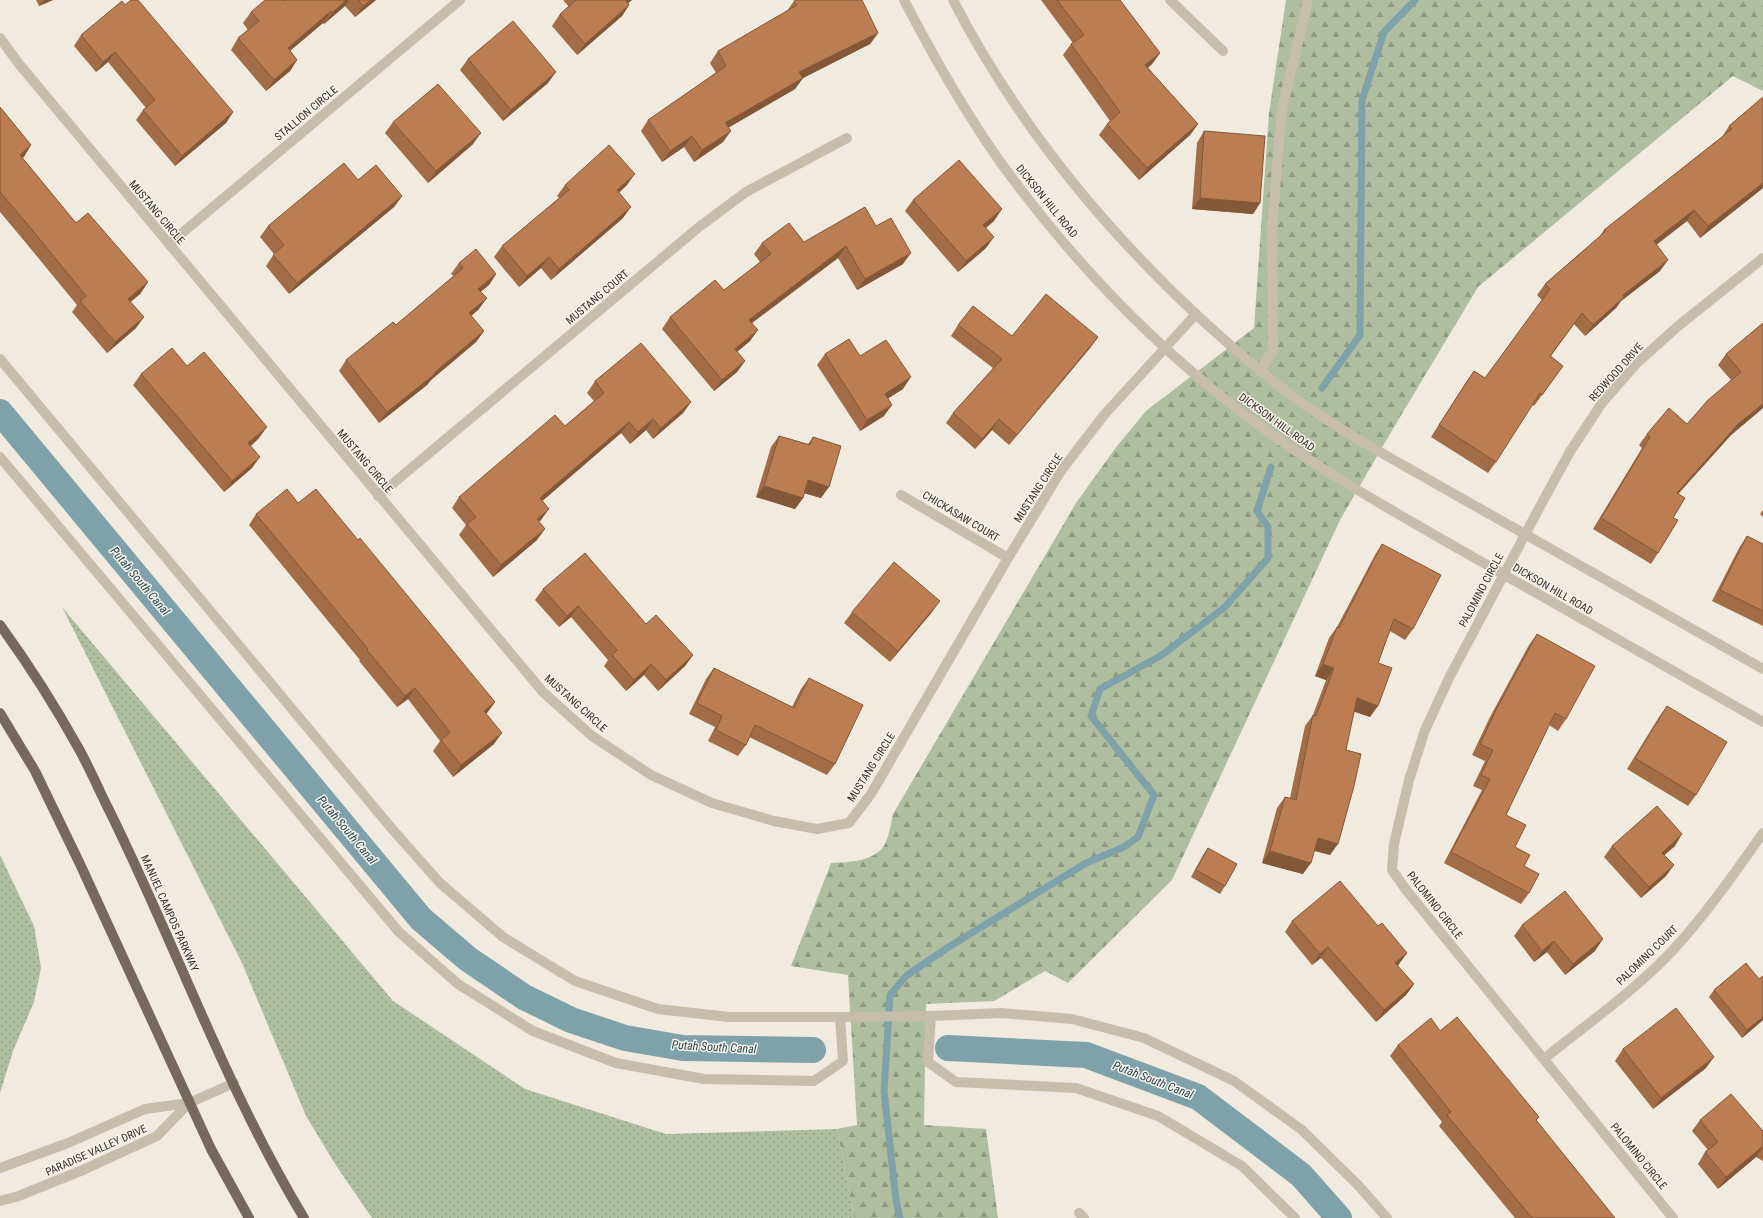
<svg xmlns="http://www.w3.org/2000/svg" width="1763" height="1218" font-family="'Roboto Condensed',sans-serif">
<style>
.grass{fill:url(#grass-dots)}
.forest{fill:url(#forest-firs)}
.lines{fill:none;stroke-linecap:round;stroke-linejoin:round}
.stream{stroke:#7fa1aa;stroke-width:7}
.canal{stroke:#7fa1aa;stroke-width:26}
.minor{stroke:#c7bdab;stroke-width:10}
.major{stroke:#76695c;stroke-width:10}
.wall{fill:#a16c46}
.shaded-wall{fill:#835839}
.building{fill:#bb7d51;stroke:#835839}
.labels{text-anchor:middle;stroke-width:3;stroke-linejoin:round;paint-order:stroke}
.street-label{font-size:11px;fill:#362f29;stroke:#f8f4ea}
.water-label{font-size:12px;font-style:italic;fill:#234853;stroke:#f8f4ea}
</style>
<defs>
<pattern id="grass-dots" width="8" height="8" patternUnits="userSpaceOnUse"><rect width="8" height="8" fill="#aebe9f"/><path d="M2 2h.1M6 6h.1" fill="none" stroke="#8e9b82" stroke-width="1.8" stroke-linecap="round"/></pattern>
<pattern id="forest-firs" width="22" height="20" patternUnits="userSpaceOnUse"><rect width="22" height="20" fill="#aebe9f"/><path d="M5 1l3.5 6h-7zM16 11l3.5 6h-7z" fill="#8e9b82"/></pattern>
</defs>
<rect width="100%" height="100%" fill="#f0ebde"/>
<g class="grass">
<polygon points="62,607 393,1001 525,1089 666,1134 837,1129 854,1218 372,1218 337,1167 306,1116 242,963"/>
<polygon points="0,855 34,926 41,968 34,1002 13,1051 0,1093"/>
</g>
<path class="forest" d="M1286,0H1763V91L1733,76L1478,287L1394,427L1340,520L1172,880L1068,983L1045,971L994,1001L926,1004L924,1125L986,1129L998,1218H854L837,1129L857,1125L848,975L791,966L831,863C848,862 875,862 885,844C889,836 891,824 893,814L1076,503L1117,446L1146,411L1254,328L1269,113Z"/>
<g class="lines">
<g class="stream">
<polyline points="1322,388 1360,335 1362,100 1384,32 1415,0"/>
<polyline points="900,1218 896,1200 884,1091 890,995 906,976 947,948 1086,863 1124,847 1138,837 1154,795 1091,716 1100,689 1162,655 1225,607 1268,558 1268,527 1257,511 1271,467"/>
</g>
<g class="canal">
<polyline points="0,412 421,919 468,959 524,997 571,1020 625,1038 683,1048 813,1050"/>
<polyline points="948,1048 1086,1055 1198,1097 1301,1175 1339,1218"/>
</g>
<g class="minor">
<path d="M904,0C933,56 964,111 1001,163C1067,254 1146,338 1235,407C1309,465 1391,510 1473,557C1569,612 1666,667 1763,722"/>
<path d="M953,0C1015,120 1102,227 1201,319C1234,349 1268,379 1305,405C1324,419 1345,431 1364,443L1763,669"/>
<polyline points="1170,0 1223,51"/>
<polyline points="0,38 19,64 543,692 592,736 651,775 712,803 774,821 817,829 849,823 871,794 1008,558 1061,471 1104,415 1196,314"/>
<polyline points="169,244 460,0"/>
<polyline points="0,359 393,830 440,883 503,937 575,981 658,1009 729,1017 840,1017"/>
<polyline points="1260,371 1273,350 1272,226 1282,109 1308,0"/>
<polyline points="0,457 399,932 458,984 533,1031 616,1063 704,1079 814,1081 843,1061 840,1017 931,1016 928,1062 956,1082 1076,1088 1158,1116 1242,1166 1295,1218"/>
<polyline points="901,495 1008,558"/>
<polyline points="378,496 699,227 746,192 847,138"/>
<polyline points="931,1016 1001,1013 1072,1019 1144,1038 1234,1081 1302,1130 1358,1185 1387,1218"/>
<path d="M1544,1059C1588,1023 1636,990 1674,949C1707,913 1735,872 1763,833"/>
<polyline points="0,1168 68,1143 145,1109 189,1103 234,1083"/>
<polyline points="0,1201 16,1197 83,1170 157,1136 189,1103"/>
<polyline points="1079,1213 1084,1218"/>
<polyline points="1673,1218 1407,891 1392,870 1394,844 1409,780 1425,730 1450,676 1544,499 1571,450 1602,403 1637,363 1677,327 1763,258"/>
</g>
<g class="major">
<path d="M0,625C29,665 55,706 79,749C90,769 99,790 109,810C176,945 226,1089 304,1218"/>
<polyline points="0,713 35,771 80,864 211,1149 249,1218"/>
</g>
</g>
<g class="wall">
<polygon points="36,0 53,0 39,6"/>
<polygon points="286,0 376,0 355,17 345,6 324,24 323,23 290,51 297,60 290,71 266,91 231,50 238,38 248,30 243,23 251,12"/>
<polygon points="563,0 632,0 628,3 629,5 622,16 577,55 552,26 560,14 569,7"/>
<polygon points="1041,0 1120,0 1160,53 1152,64 1148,68 1198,124 1190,135 1139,180 1099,135 1107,124 1110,121 1063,55 1071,44 1073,43"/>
<polygon points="794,1 878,33 870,44 803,78 795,89 728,128 723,142 694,162 684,147 662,162 641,131 648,120 716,73 710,63 718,51 787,11"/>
<polygon points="125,5 233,112 226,123 175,166 136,120 143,110 146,108 108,62 96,72 74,46 81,35"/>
<polygon points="468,59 548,83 503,121 460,70"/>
<polygon points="1763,97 1763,188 1700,238 1687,221 1656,244 1660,271 1621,301 1616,308 1585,336 1574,324 1551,356 1563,366 1534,406 1532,404 1496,462 1488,473 1431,437 1466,382 1474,371 1485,378 1542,300 1537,295 1545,284 1600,236 1604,230 1722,137 1729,126"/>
<polygon points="0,107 31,145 22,158 76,223 148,282 140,294 131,301 136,328 107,353 72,312 77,305 21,237 0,212"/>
<polygon points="393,122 473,144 428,183 385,133"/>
<polygon points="1204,131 1260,203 1253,214 1192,209 1197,143"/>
<polygon points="358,180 402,196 394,207 289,294 266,266 274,254 260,237 268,226"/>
<polygon points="565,185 627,185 619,193 623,218 551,280 541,268 519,287 494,257 502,246 559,198 557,196"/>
<polygon points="913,200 994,221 986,228 986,248 958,272 905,211"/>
<polygon points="876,226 903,264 857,290 838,258 752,323 750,341 737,352 745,361 737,372 714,391 662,329 670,317 724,290 760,262 754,254 762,243 804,242"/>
<polygon points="459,263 496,274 489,285 481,291 479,309 471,316 484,331 476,342 431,380 427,385 379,423 339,371 346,360 396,325 454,276 451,274"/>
<polygon points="1763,323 1763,408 1731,435 1678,494 1673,518 1658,553 1651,564 1593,529 1642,448 1639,445 1647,434 1687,424 1731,380 1718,365 1726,354"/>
<polygon points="958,325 1012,336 1098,337 1090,348 1009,445 992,430 975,449 946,423 953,413 993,368 951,336"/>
<polygon points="825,354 860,356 903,389 888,398 884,416 860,431 817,365"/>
<polygon points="141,374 259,438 251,446 252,468 224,492 133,385"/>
<polygon points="595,381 691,402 683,413 653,439 646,430 630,444 621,433 542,501 541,520 539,521 537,540 493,577 459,535 466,525 452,508 459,497 565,426 594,401 587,393"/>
<polygon points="779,436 808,444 813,437 821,498 804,493 803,498 795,509 756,497 771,447"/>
<polygon points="298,503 358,540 495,702 486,714 494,744 453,777 433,751 440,741 408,699 397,707 359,661 360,660 249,525 256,514"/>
<polygon points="1763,510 1763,517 1760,514"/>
<polygon points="1747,536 1763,544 1763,626 1712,601 1739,548"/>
<polygon points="1382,544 1413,629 1405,640 1390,631 1378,663 1370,717 1354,711 1346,750 1330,855 1314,851 1303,874 1262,863 1277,808 1285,797 1290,798 1305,726 1313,715 1326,680 1315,676 1329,638 1337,627 1375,555"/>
<polygon points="543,589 646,624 693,655 685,666 658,691 644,675 626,691 604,666 608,660 571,617 559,627 535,600"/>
<polygon points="852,612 932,612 890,662 844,623"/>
<polygon points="1537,634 1566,719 1558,731 1549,725 1506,815 1529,893 1521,904 1444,863 1482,790 1473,786 1485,761 1472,755 1490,717 1529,645"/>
<polygon points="714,668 792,707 801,689 809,678 835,764 827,775 749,737 746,745 738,756 708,741 715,727 689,714 706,679"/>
<polygon points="1667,706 1696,795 1688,806 1627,769 1659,717"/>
<polygon points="1612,846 1675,846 1664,855 1666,876 1641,898 1604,857"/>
<polygon points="1208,848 1225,886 1220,894 1191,877 1203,855"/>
<polygon points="1292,921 1378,926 1407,953 1399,964 1398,966 1414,984 1406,995 1376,1022 1321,958 1312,965 1285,932"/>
<polygon points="1522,925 1595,951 1565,975 1547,952 1534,962 1514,936"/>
<polygon points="1763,976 1763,1020 1742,1038 1709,997 1714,990 1759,979"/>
<polygon points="1440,1031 1539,1117 1536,1120 1615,1218 1515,1218 1439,1126 1442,1122 1390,1056 1398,1045"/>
<polygon points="1623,1049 1706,1068 1653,1109 1615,1061"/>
<polygon points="1700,1120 1763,1131 1763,1161 1756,1157 1718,1189 1698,1164 1705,1152 1708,1150 1692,1131"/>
</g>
<g class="shaded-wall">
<polygon points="44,0 53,0 39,6"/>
<polygon points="346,0 349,0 345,6 324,24 332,13"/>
<polygon points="371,0 376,0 355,17 363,6"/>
<polygon points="627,0 632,0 618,12"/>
<polygon points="629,5 622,16 577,55 585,44"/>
<polygon points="331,11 323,23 280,59 288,48"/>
<polygon points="878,33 870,44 803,78 795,89 717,134 725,123 799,72"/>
<polygon points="115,52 108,62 96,72 103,62"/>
<polygon points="1160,53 1152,64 1137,76 1145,65"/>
<polygon points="297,60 290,71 266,91 274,80"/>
<polygon points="556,72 548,83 503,121 511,110"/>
<polygon points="233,112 226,123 175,166 182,156"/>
<polygon points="1198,124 1190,135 1139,180 1147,168"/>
<polygon points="731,131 723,142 694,162 702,150"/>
<polygon points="481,133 473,144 428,183 436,171"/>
<polygon points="692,136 684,147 662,162 670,151"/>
<polygon points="31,145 24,157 12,166 20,155"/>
<polygon points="635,174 627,185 609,201 617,190"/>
<polygon points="1763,183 1763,188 1700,238 1708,226"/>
<polygon points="402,196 394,207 289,294 297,283"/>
<polygon points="1200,198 1260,203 1253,214 1192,209"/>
<polygon points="631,207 623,218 551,280 559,269"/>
<polygon points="1002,209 994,221 975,236 983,225"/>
<polygon points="1694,210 1687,221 1646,253 1654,241"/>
<polygon points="994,237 986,248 958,272 966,261"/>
<polygon points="846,246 838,258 741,331 749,320"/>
<polygon points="911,253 903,264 857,290 865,279"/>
<polygon points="549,257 541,268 519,287 527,276"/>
<polygon points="1668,260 1660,271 1621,301 1616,308 1585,336 1593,325 1623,295"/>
<polygon points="496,274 489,285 471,300 478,289"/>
<polygon points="148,282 140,294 121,310 128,299"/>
<polygon points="487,298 479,309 462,324 469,313"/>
<polygon points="144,317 136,328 107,353 115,342"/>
<polygon points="758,330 750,341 727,360 735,349"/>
<polygon points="484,331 476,342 431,380 427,385 379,423 387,412"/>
<polygon points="1098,337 1090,348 1009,445 1017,435"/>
<polygon points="745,361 737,372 714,391 722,380"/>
<polygon points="911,377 903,389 878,405 885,394"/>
<polygon points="691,402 683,413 653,439 661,428"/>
<polygon points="1763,404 1763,408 1731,435 1669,504 1677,493 1738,424"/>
<polygon points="892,405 884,416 860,431 867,420"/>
<polygon points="653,419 646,430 630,444 638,432"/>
<polygon points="999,419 992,430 975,449 982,439"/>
<polygon points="629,422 621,433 532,510 540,498"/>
<polygon points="267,427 259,438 241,454 248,443"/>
<polygon points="260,457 252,468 224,492 232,481"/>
<polygon points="808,480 829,487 821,498 800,492"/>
<polygon points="764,486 803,498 795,509 756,497"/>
<polygon points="549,509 541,520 529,530 537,519"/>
<polygon points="545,529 537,540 493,577 501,565"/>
<polygon points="940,601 932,612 890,662 898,651"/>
<polygon points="578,606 571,617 559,627 567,616"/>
<polygon points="693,655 685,666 658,691 666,680"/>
<polygon points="651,664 644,675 626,691 634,680"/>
<polygon points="1323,664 1334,668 1326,680 1315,676"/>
<polygon points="415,688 408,699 397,707 405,696"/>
<polygon points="1357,698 1378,706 1370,717 1349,710"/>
<polygon points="495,702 487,713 476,722 484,711"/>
<polygon points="502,733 494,744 453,777 461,765"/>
<polygon points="1682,834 1675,846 1654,864 1662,853"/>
<polygon points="1318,838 1338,844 1330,855 1310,849"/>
<polygon points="1270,851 1311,863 1303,874 1262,863"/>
<polygon points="1674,865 1666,876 1641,898 1649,887"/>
<polygon points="1603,939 1595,951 1565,975 1573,964"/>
<polygon points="1554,941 1547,952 1534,962 1542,951"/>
<polygon points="1328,947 1321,958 1312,965 1320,954"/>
<polygon points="1407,953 1399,964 1388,974 1395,963"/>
<polygon points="1414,984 1406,995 1376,1022 1384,1010"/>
<polygon points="1763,1017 1763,1020 1742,1038 1747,1030"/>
<polygon points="1714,1057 1706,1068 1653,1109 1661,1098"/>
<polygon points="1763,1146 1756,1157 1718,1189 1726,1177"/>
</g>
<g class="building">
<polygon points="131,0 138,0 233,112 182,156 143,110 155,100 115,52 103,62 81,35 122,1 125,5"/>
<polygon points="265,0 284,0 285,1 286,0 346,0 332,13 331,11 288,48 297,60 274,80 238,38 259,21 251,12"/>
<polygon points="358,0 371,0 363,6"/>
<polygon points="576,0 627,0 626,1 629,5 585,44 560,14"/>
<polygon points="796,0 862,0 878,33 799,72 803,78 725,123 731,131 702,150 692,136 670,151 648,120 726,66 718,51 797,5 794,1"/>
<polygon points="1057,0 1120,0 1160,53 1145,65 1198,124 1147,168 1107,124 1120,112 1071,44 1084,35"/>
<polygon points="513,21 556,72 511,110 468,59"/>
<polygon points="438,84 481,133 436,171 393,122"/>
<polygon points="1763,97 1763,183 1708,226 1694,210 1654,241 1668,260 1623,295 1624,297 1593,325 1582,313 1550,356 1563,366 1542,395 1540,393 1496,462 1439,425 1474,371 1485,378 1550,289 1545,284 1606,231 1604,230 1732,129 1729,126"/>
<polygon points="0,107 31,145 20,155 76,223 88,213 148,282 128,299 144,317 115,342 80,301 86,296 29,226 0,192"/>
<polygon points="1204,131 1265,136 1260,203 1200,198"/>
<polygon points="609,145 635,174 617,190 631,207 559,269 549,257 527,276 502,246 569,190 565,185"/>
<polygon points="959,160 1002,209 983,225 994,237 966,261 913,200"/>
<polygon points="344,163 358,180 376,165 402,196 297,283 273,255 284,245 268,226"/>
<polygon points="865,207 876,226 891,218 911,253 865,279 846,246 749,320 758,330 735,349 745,361 722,380 670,317 715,280 724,290 771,254 762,243 789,223 804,242"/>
<polygon points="476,249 496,274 478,289 487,298 469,313 484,331 434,373 435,374 387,412 346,360 393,322 396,325 463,268 459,263"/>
<polygon points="1046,294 1098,337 1017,435 999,419 982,439 953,413 1002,359 958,325 973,306 1012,336"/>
<polygon points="1763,323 1763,404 1738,424 1677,493 1685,498 1673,518 1678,520 1658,553 1601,518 1650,437 1647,434 1669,408 1687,424 1708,400 1741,372 1726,354"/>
<polygon points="849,339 860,356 886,340 911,377 885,394 892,405 867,420 825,354"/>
<polygon points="641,343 691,402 661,428 653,419 638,432 629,422 540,498 549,509 537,519 545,529 501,565 467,524 476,517 459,497 555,415 565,426 604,393 595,381"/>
<polygon points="172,348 187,366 204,352 267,427 248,443 260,457 232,481 141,374"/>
<polygon points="779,436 810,445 813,437 841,446 829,487 808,480 803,498 764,486"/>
<polygon points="287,489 298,503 316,489 358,540 360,538 495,702 484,711 502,733 461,765 441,740 450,732 415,688 405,696 367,650 368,649 256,514"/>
<polygon points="1747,536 1763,544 1763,611 1720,590"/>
<polygon points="1382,544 1441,575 1413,629 1394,619 1378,663 1392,668 1378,706 1357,698 1346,750 1361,754 1354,786 1338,844 1318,838 1311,863 1270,851 1285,797 1296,800 1313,715 1316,716 1334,668 1323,664 1337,627 1339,628"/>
<polygon points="585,553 646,624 656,615 693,655 666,680 651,664 634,680 612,655 617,650 578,606 567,616 543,589"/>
<polygon points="894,562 940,601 898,651 852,612"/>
<polygon points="1537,634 1595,666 1566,719 1555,713 1506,815 1526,825 1515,847 1530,855 1524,866 1539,874 1529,893 1451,852 1490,779 1481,775 1493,750 1480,744 1498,706"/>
<polygon points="714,668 794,708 809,678 863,705 835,764 755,725 746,745 716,730 722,716 697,703"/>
<polygon points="1667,706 1727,742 1696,795 1635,758"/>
<polygon points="1657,806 1682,834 1662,853 1674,865 1649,887 1612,846"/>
<polygon points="1208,848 1237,864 1225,886 1196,870"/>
<polygon points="1340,881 1378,926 1382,923 1407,953 1395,963 1414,984 1384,1010 1328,947 1320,954 1292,921"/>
<polygon points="1565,891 1603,939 1573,964 1554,941 1542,951 1522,925"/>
<polygon points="1746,963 1759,979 1763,976 1763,1017 1747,1030 1714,990"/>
<polygon points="1676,1008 1714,1057 1661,1098 1623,1049"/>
<polygon points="1457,1017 1539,1117 1536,1120 1615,1218 1532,1218 1447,1115 1451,1112 1398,1045 1431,1018 1440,1031"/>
<polygon points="1731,1094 1763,1131 1763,1146 1726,1177 1705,1152 1718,1142 1700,1120"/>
</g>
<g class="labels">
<g class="street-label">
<text transform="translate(306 113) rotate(-40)" y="4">STALLION CIRCLE</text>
<text transform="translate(1047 201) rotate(51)" y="4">DICKSON HILL ROAD</text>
<text transform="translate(157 212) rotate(50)" y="4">MUSTANG CIRCLE</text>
<text transform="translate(597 297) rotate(-40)" y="4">MUSTANG COURT</text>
<text transform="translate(1616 372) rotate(-48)" y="4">REDWOOD DRIVE</text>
<text transform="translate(1277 422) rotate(36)" y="4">DICKSON HILL ROAD</text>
<text transform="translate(365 461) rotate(50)" y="4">MUSTANG CIRCLE</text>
<text transform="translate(1038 488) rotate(-57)" y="4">MUSTANG CIRCLE</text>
<text transform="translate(961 516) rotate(31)" y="4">CHICKASAW COURT</text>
<text transform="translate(1553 589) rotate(30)" y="4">DICKSON HILL ROAD</text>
<text transform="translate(1481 590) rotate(-62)" y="4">PALOMINO CIRCLE</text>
<text transform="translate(576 703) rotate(42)" y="4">MUSTANG CIRCLE</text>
<text transform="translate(871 767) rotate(-58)" y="4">MUSTANG CIRCLE</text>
<text transform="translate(1435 905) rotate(52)" y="4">PALOMINO CIRCLE</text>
<text transform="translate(170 913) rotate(66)" y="4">MANUEL CAMPOS PARKWAY</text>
<text transform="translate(1647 955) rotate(-44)" y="4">PALOMINO COURT</text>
<text transform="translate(96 1150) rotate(-24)" y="4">PARADISE VALLEY DRIVE</text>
<text transform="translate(1639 1156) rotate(51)" y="4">PALOMINO CIRCLE</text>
</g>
<g class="water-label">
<text transform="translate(140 581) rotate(50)" y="4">Putah South Canal</text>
<text transform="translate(347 830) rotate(50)" y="4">Putah South Canal</text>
<text transform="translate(714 1047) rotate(3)" y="4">Putah South Canal</text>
<text transform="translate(1153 1080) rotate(21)" y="4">Putah South Canal</text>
</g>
</g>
</svg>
